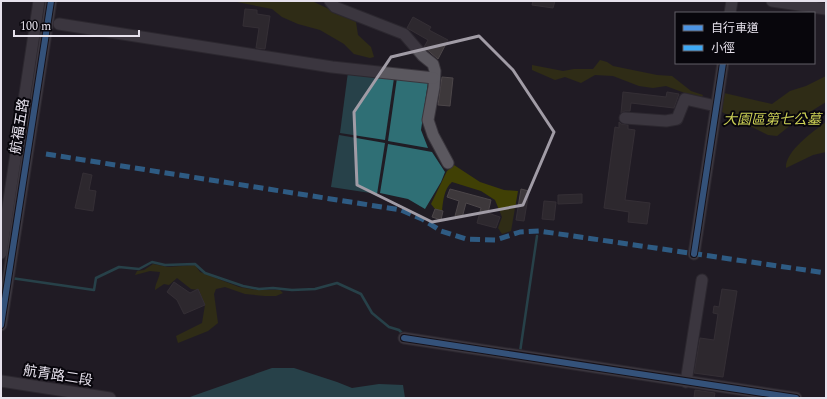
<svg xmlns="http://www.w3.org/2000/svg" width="827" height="399" font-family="Spectral,'Noto Sans TC',serif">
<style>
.green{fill:#404005}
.water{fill:#2f6f75}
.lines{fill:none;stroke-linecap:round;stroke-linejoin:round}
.stream{stroke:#2f6f75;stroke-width:2.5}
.building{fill:#3d383b;stroke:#4c4649}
.minor-casing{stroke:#3a363d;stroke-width:13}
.minor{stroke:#5b585f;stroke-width:11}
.quiet{stroke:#3fa9f5;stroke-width:5;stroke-dasharray:10 5;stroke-linecap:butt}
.cycleway-casing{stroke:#08060c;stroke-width:8}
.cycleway{stroke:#4d94e3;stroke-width:6}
.marked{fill:none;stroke:#a19ca6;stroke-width:3;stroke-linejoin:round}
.labels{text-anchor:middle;stroke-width:4;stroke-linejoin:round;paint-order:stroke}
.park-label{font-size:14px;font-style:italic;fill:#ced256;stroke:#08060c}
.street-label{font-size:14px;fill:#e6e1ec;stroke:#08060c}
</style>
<rect width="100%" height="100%" fill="#201c24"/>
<g class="green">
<polygon points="232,1 312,1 356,22 358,35 371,47 374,57 370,58 354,54 344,44 320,30 298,24 282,17 272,9"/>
<polygon points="600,60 607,62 613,66 657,75 672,76 691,91 703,95 701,99 666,86 653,88 639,86 613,76 595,75 581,83 565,77 555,80 532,70 532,65 563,71 574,69 593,69"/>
<polygon points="826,76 826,102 797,120 777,136 768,135 722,112 724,93 772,104 790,91 806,86"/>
<path d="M826,122V152L813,155L786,168C785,151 814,131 826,122Z"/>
<path d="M454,165L480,182L504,190L518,191L511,231L502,234L498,228L502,217L495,200L481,191L452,182C444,189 443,201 442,211L435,209L431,204L447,171Z"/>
<path d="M153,264L168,267L195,265L200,272L239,287L256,290H280L283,293L276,296H265L245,294L225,287L216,289L214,294L218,323L208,331L178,343L176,336L202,323L205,305L199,290L191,289L177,278L169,285L164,284L155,290C155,284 159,279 160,272L150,271L135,275L137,271L144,270Z"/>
</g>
<g class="water">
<polygon points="348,72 394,78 385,140 340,133"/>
<polygon points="397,78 428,82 421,130 428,148 388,141"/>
<polygon points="339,135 385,143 377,194 331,187"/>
<polygon points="388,144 432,152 445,172 441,182 425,209 408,199 380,193"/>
<polygon points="272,368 294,368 337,382 352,388 379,384 403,385 405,398 187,398"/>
</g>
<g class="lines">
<g class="stream">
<polyline points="11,278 94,290 96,278 119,267 139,269 152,262 165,265 195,264 205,273 243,286 259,289 273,288 292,290 315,289 337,283 361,294 372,313 389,327 399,330 404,335"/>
<polyline points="520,352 537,236"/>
</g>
</g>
<g class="building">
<polygon points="533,1 555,1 553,8 532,5"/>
<polygon points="245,9 257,10 257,14 270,16 265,49 256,48 259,28 243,26"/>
<polygon points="413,17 431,27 429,30 448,40 438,59 424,47 428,40 407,28"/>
<polygon points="442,77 453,78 450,106 438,105"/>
<polygon points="623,92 666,97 667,92 679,94 674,108 631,103 630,111 625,111 621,113"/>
<polygon points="619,122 621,124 628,125 628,129 635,130 625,200 650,203 647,224 628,222 629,212 604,208 615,127 619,128"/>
<polygon points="83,173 92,175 89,190 96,191 93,211 75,208"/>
<polygon points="450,189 491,200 488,213 500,217 496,228 477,223 481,208 466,203 462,218 455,216 459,201 447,197"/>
<polygon points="521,189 529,191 524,221 516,220"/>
<polygon points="582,194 582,203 558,204 558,195"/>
<polygon points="544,201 556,202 554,220 542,219"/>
<polygon points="435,209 443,211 441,220 432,217"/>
<polygon points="174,282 190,293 198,289 205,305 184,314 177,300 167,292"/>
<polygon points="722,289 737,291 723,377 694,373 700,338 714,340 718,314 713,313 714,306 719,307"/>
<polygon points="695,390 715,393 714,398 694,398"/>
</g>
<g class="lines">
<defs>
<g id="minor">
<polyline points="330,1 335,7 404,34 423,56 433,64 435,71 434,87 428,120 433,135 448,163"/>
<polyline points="772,1 826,9"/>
<polyline points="730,13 732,1"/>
<polyline points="59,24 332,67 434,78"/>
<polyline points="625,118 666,121 677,119 685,99 716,106"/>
<polyline points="1,253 39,1"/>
<polyline points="694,254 723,63"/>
<polyline points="1,325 51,1"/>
<polyline points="404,338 796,398"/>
<polyline points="1,381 110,398"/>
<polyline points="686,382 702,280"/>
</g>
</defs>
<use href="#minor" class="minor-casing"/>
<use href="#minor" class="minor"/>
<polyline class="quiet" points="46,154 401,210 422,219 441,231 466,239 496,240 520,232 539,231 826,273"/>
<defs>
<g id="cycleway">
<polyline points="694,254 723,63"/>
<polyline points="1,325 51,1"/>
<polyline points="404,338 796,398"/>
</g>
</defs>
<use href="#cycleway" class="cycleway-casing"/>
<use href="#cycleway" class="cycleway"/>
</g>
<path d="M0 0H827V399H0ZM479,36L513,70L554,132L523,205L432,222L357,185L354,112L391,57Z" fill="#201c24" fill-opacity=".55" fill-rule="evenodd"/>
<path class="marked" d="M479,36L513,70L554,132L523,205L432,222L357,185L354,112L391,57Z"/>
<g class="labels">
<g class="park-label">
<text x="772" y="124">大園區第七公墓</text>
</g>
<g class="street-label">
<text transform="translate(19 126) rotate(-81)" y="5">航福五路</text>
<text transform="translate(58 375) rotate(9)" y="5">航青路二段</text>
</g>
</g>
<rect width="827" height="399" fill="none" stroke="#e6e1ec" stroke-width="4"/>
<rect x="675" y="12" width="140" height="52" fill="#08060c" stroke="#615e66"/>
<rect x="683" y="25" width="20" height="6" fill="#4d94e3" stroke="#615e66"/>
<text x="711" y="32" font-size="12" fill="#e6e1ec">自行車道</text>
<rect x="683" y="45" width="20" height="6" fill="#3fa9f5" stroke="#615e66"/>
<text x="711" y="52" font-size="12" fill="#e6e1ec">小徑</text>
<path d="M14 30v6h125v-6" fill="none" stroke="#e6e1ec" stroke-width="2"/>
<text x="20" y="30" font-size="12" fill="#e6e1ec" stroke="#08060c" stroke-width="3" paint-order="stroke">100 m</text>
</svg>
